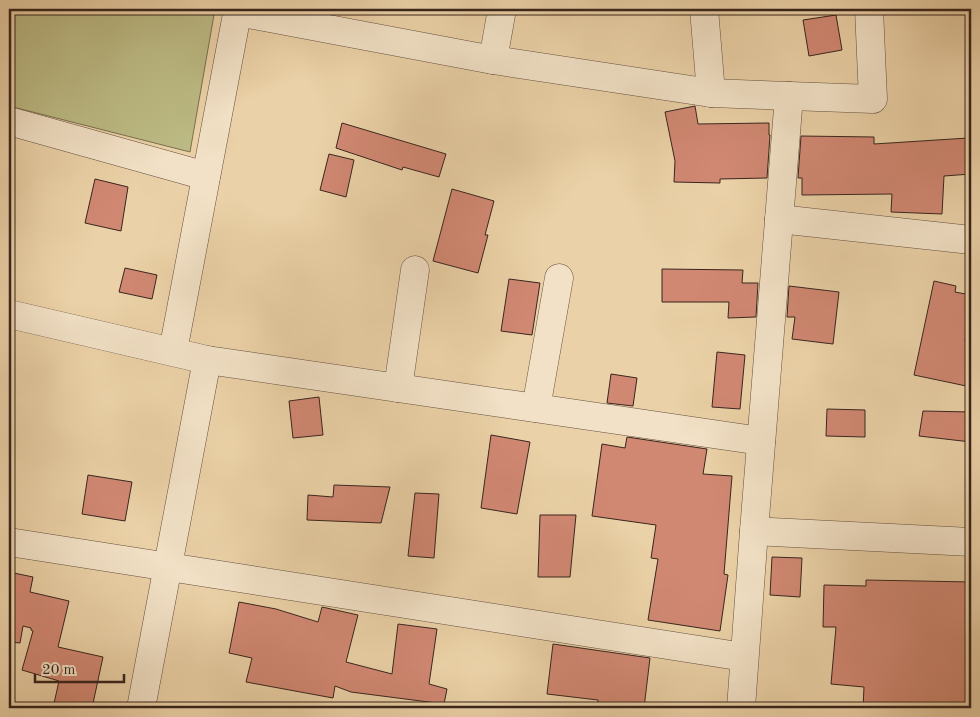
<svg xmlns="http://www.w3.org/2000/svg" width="980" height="717" font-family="'Old Standard TT',serif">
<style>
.green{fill:#bcba84;stroke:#7a7050}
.building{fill:#d18873;stroke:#38251d}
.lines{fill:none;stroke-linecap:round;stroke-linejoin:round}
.minor-casing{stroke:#655040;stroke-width:29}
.minor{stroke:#f2e1c6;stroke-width:28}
</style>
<rect width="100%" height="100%" fill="#ebd1a7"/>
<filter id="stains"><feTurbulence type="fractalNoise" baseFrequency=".004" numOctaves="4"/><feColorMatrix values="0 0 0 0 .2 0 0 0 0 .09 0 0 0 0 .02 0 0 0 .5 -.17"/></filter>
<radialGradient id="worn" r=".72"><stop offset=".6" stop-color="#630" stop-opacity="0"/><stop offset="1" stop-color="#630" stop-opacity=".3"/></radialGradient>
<polygon class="green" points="9,9 215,9 190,152 9,106"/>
<g class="building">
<polygon points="836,15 842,50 809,56 803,20"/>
<polygon points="695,106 698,124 769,123 769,135 770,135 767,178 720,179 720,183 674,182 675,161 665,112"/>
<polygon points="342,123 446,154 439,177 403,167 402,170 336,148"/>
<polygon points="801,136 874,137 874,144 968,138 971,174 944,176 942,214 891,212 892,194 802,195 802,178 798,178"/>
<polygon points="329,154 354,160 346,197 320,190"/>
<polygon points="95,179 128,187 121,231 85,223"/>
<polygon points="452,189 494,201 485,235 488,235 478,273 433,261"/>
<polygon points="125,268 157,275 152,299 119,292"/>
<polygon points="662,269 743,270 742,283 758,283 756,317 728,318 729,302 662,302"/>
<polygon points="509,279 540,283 532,335 501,331"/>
<polygon points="934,281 956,286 955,292 971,295 971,310 965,340 971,341 971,387 914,375"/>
<polygon points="789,286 839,292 833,344 792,339 795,317 787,317"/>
<polygon points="717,352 745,355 740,409 712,407"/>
<polygon points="611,374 637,378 633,406 607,403"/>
<polygon points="319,397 323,435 293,438 289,401"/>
<polygon points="827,409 865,410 865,437 826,436"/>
<polygon points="923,411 971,412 971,442 919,436"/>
<polygon points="491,435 530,442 517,514 481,508"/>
<polygon points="627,437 707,449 703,474 732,476 724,574 728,575 720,631 648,620 658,559 651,558 656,525 592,516 602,444 625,448"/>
<polygon points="88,475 132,482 125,521 82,514"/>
<polygon points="334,485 390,487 381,523 307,520 308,495 333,497"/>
<polygon points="415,493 439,494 434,558 408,556"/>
<polygon points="540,515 576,515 570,577 538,577"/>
<polygon points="772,557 802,558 800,597 770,595"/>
<polygon points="9,572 33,577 30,592 69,601 58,647 103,657 92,708 53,708 59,681 22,670 33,631 31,630 31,628 23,626 20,643 9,642"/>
<polygon points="866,580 971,582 971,708 863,708 864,687 831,684 836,627 823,627 824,585 866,586"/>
<polygon points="239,602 276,609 318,622 322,607 358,615 346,662 392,674 398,624 437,629 429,684 447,689 444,704 351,692 335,686 333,698 246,682 252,658 229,653"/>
<polygon points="553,644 650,658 644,708 598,708 598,700 547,694"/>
</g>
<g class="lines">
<defs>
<g id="minor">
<polyline points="704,9 711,93"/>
<polyline points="238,12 493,60 711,93 873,99 869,9"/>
<polyline points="493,60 502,9"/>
<polyline points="9,121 206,176"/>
<polyline points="779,219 971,240"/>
<polyline points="9,314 207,360 761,441"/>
<polyline points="173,351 238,9"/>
<polyline points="398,388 415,270"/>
<polyline points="536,408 559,278"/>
<polyline points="754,531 971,542"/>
<polyline points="9,542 744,657"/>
<polyline points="141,708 207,360"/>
<polyline points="741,708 754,531 789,96"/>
</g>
</defs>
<use href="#minor" class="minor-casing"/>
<use href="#minor" class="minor"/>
</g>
<rect width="980" height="717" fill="none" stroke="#ebd1a7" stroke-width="30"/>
<rect x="10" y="10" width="960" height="697" fill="none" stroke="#38251d" stroke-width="2.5"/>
<rect x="15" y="15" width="950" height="687" fill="none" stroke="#38251d"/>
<path d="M35 674v8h89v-8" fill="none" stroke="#38251d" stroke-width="2.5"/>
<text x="42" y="674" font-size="15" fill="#38251d" stroke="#f2e1c6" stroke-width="4" paint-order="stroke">20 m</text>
<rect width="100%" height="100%" filter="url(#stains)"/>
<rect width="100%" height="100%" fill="url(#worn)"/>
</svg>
